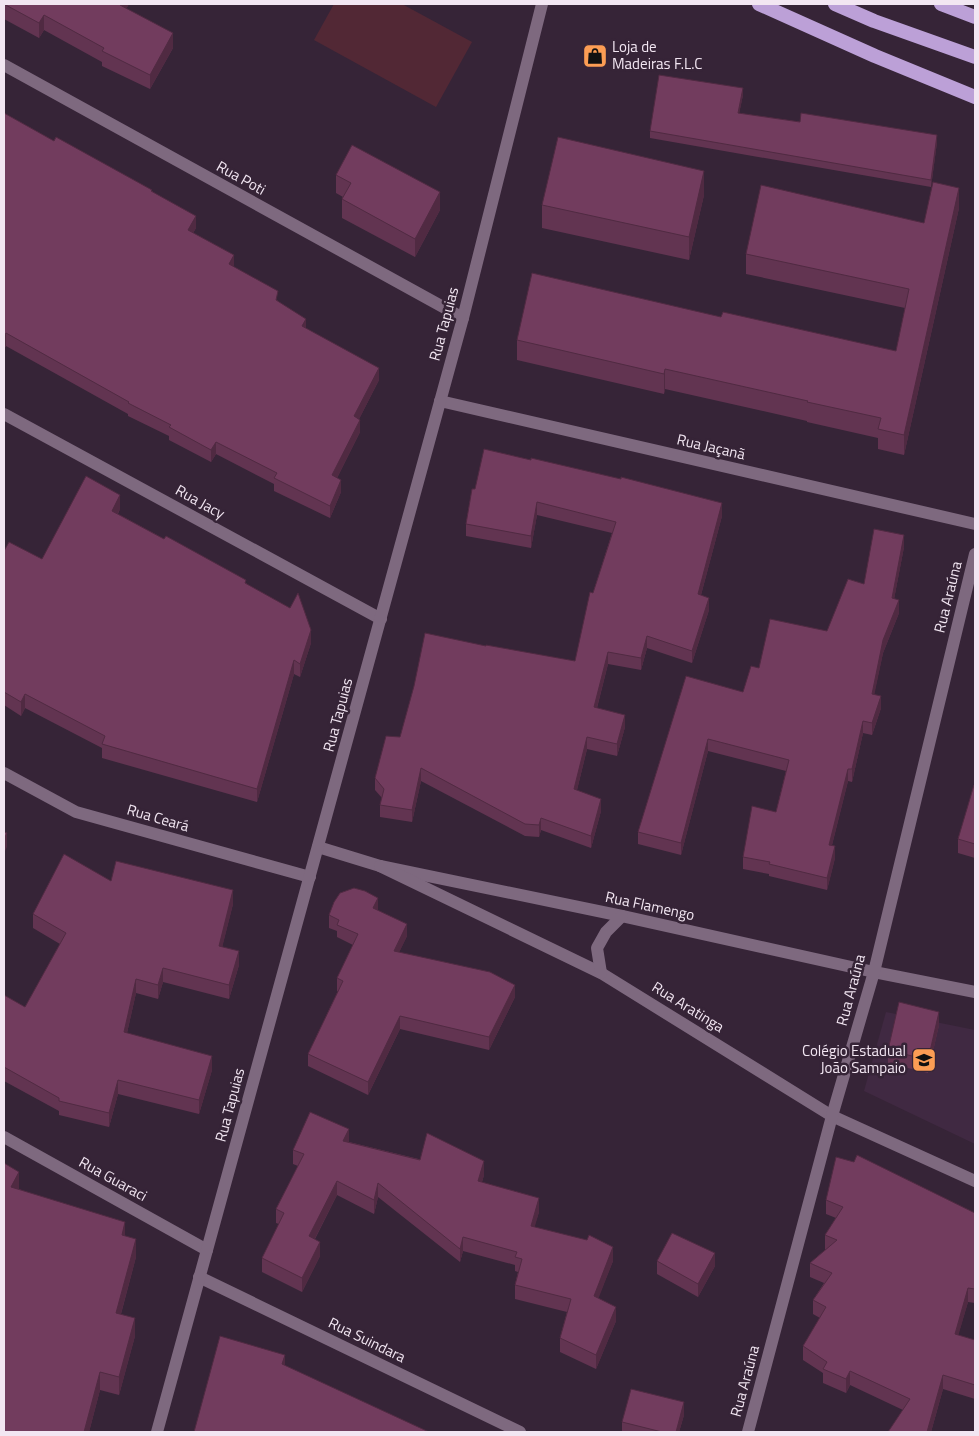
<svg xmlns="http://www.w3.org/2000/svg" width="979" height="1436" font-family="'Titillium Web',sans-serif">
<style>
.built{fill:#402942}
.green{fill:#522835}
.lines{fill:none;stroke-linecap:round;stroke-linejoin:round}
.minor{stroke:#7e697f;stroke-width:12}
.trunk{stroke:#bca0d7;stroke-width:14}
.wall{fill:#623451}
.shaded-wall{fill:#502a42}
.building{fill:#723c5e;stroke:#502a42}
.labels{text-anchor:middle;stroke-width:5;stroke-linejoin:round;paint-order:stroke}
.poi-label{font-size:15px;fill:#f2e6f2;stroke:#362437;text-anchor:start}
.street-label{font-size:15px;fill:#f2e6f2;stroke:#362437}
</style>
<rect width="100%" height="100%" fill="#362437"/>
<polygon class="built" points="886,1012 975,1030 975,1144 864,1091"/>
<polygon class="green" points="334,4 402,4 472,42 436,107 314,40"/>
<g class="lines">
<g class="minor">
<polyline points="4,65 463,318"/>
<polyline points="440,401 975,524"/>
<polyline points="4,414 381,619"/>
<polyline points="4,773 76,812 310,877"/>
<polyline points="318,847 380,866 622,916 874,972 975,992"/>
<polyline points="380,866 601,973 832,1116 975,1181"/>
<polyline points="601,973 597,948 606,932 622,916"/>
<polyline points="4,1137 207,1250"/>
<polyline points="199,1277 520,1432"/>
<polyline points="157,1432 463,318 542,4"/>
<polyline points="748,1432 832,1116 874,972 975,554"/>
</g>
<g class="trunk">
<polyline points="759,4 875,56 975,97"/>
<polyline points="835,4 874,21 975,57"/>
<polyline points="941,4 975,17"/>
</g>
</g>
<g class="wall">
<polygon points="4,4 129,4 126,9 173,48 150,89 102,66 102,62 44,30 39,38 4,19"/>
<polygon points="743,95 739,113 937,142 931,187 650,138 650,131"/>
<polygon points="4,113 54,141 152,191 196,228 193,233 234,267 278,301 306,328 379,380 359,419 360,432 337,478 341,492 330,518 274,491 274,484 216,454 211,462 169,440 169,436 128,416 128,414 6,346 4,349"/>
<polygon points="336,175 440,210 415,257 342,218 342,199 343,197 336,193"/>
<polygon points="704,195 689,260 542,228 542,205"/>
<polygon points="959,208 904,455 878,449 878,438 807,422 807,421 665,389 664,394 517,360 517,340 721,317 896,351 905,308 746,274 746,254 924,223"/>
<polygon points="472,489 722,516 701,595 709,610 692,663 647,648 641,670 608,664 597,708 625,727 617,756 587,749 577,790 601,811 591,848 541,830 539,837 525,836 421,781 412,822 380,817 380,805 382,798 375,790 375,778 400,737 486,646 575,661 593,593 612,533 537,515 531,548 466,536 466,524"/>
<polygon points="120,509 118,514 246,583 311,643 300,677 294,674 257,802 102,758 102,748 25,708 21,716 4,705 4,551 42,559"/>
<polygon points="904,547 894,599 899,613 883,653 874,694 881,708 872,735 863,733 852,782 848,781 832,845 835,858 827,890 769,876 769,874 743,869 743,857 776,812 786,771 708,751 681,855 638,844 638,832 743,692 759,668 827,631 864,584"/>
<rect x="974" y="741" width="1" height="14"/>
<polygon points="975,785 975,858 958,853 958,839"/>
<polygon points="111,881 233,904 222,947 239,965 229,999 163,982 158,999 136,993 127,1033 212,1070 199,1114 118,1094 109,1127 59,1115 59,1111 4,1081 4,995 25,1007 60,944 33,928 33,914"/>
<polygon points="378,910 407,936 399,952 515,997 489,1050 400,1029 368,1095 308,1066 308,1054 338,991 337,991 337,978 353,945 337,937 337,931 329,928 329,915"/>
<polygon points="939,1025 928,1073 888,1063 888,1050"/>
<polygon points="349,1142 484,1175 482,1182 539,1212 534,1227 613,1261 598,1298 616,1321 596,1369 560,1352 560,1338 567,1312 515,1299 515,1285 518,1272 515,1271 515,1265 463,1251 460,1262 378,1197 374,1214 337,1195 315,1239 320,1256 302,1292 262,1272 262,1258 279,1224 276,1223 276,1209 298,1166 293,1164 293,1150"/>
<polygon points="19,1189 125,1236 136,1257 121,1314 135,1336 119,1395 100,1390 89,1432 4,1432"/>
<polygon points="826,1200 975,1213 975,1303 968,1302 958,1335 975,1340 975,1399 943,1389 931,1432 888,1432 903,1410 850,1385 846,1393 823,1383 823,1373 803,1360 803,1346 820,1318 813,1314 813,1300 824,1283 810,1277 810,1263 826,1249 825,1249 825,1235 836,1218 826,1214"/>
<polygon points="657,1261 715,1266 698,1297 657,1274"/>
<polygon points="684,1415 679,1432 622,1432 622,1422"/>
</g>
<g class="shaded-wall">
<polygon points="120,4 129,4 120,20"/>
<polygon points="44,15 44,30 39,38 39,23"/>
<polygon points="173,33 173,48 150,89 150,75"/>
<polygon points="743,88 743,95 738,120 738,113"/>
<polygon points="937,135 937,142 931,187 931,180"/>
<polygon points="704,171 704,195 689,260 689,237"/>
<polygon points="959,188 959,208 904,455 904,435"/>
<polygon points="440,192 440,210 415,257 415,239"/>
<polygon points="196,216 196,228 188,242 188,230"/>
<polygon points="234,255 234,267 229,264"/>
<polygon points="306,319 306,331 302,326"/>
<polygon points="6,333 6,346 4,349 4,337"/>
<polygon points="379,368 379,380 354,429 354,416"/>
<polygon points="665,369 665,389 664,394 664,374"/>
<polygon points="360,420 360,432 332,488 332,475"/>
<polygon points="216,442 216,454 211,462 211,450"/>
<polygon points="341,480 341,492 330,518 330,506"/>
<polygon points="120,495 120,509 112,524 112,511"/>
<polygon points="537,502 537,515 531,548 531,536"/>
<polygon points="722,503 722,516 698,606 698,594"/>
<polygon points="904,535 904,547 892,610 892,598"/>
<polygon points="709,598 709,610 692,663 692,651"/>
<polygon points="899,600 899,613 883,653 872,706 872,694 883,640"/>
<polygon points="311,630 311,643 300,677 300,664"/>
<polygon points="647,636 647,648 641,670 641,658"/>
<polygon points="608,652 608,664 594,719 594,707"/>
<polygon points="294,660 294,674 257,802 257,789"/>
<polygon points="25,694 25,708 21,716 21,702"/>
<polygon points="881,696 881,708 872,735 872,723"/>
<polygon points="625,715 625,727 617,756 617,744"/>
<polygon points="863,721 863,733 852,782 852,769"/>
<polygon points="587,737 587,749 574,802 574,789"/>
<polygon points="708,739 708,751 681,855 681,843"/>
<polygon points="421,768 421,781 412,822 412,810"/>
<polygon points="848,769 848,781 829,857 829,845"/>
<polygon points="601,799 601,811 591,848 591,836"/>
<polygon points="541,818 541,830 539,837 539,825"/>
<polygon points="7,833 7,847 4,853 4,839"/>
<polygon points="835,846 835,858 827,890 827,878"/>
<polygon points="233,890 233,904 219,960 219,946"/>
<polygon points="378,898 378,911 373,908"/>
<polygon points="407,924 407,936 394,963 394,951"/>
<polygon points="239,951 239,965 229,999 229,985"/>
<polygon points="163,968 163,982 158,999 158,985"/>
<polygon points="136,979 136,993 124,1046 124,1032"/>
<polygon points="515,985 515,997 489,1050 489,1037"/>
<polygon points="939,1012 939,1025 928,1073 928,1060"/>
<polygon points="400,1016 400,1029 368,1095 368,1082"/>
<polygon points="212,1056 212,1070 199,1114 199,1100"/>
<polygon points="118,1080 118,1094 109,1127 109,1113"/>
<polygon points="349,1129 349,1143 343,1141"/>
<polygon points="484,1161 484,1175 478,1195 478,1181"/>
<polygon points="19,1172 19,1191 11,1187"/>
<polygon points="337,1181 337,1195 309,1250 309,1236"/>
<polygon points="378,1183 378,1197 374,1214 374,1200"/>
<polygon points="539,1198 539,1212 531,1240 531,1226"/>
<polygon points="125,1222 125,1241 122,1235"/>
<polygon points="463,1237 463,1251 460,1262 460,1249"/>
<polygon points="136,1239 136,1257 116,1332 116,1313"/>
<polygon points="320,1242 320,1256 302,1292 302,1278"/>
<polygon points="613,1247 613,1261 594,1310 594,1296"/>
<polygon points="715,1253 715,1266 698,1297 698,1284"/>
<polygon points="968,1288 968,1302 955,1347 955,1334"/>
<polygon points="616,1307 616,1321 596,1369 596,1355"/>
<polygon points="135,1318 135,1336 119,1395 119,1377"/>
<polygon points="285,1355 285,1371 282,1364"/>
<polygon points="850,1371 850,1385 846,1393 846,1379"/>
<polygon points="100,1372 100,1390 89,1432 84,1432"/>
<polygon points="943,1375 943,1389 931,1432 927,1432"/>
<polygon points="684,1402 684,1415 679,1432 676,1432"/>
</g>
<g class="building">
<polygon points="4,4 120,4 120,5 173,33 150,75 102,51 104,48 44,15 39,23"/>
<polygon points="659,75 743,88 738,113 800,122 801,113 937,135 931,180 650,131"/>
<polygon points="4,113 54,141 56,137 152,190 151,191 196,216 188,230 234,255 229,264 278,291 276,300 306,319 302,326 379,368 354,416 360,420 332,475 341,480 330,506 274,478 277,473 216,442 211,450 169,427 171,425 128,403 129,402 6,333 4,337"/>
<polygon points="558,137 704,171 689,237 542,205"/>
<polygon points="352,145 440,192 415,239 342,199 351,183 336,175"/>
<polygon points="933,182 959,188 904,435 878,429 881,418 807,402 808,401 665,369 664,374 517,340 532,273 721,317 723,312 896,351 909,289 746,254 761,185 924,223"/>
<polygon points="484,449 531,460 531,458 621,479 621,477 722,503 698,594 709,598 692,651 647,636 641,658 608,652 594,707 625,715 617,744 587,737 574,789 601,799 591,836 541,818 539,825 525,824 421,768 412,810 380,805 384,789 375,778 386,736 400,737 414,686 425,633 486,646 486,645 575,661 590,592 593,593 616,522 537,502 531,536 466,524 472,489 475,489"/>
<polygon points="86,476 120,495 112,511 164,539 166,536 246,580 245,583 290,608 298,593 311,630 300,664 294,660 257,789 102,744 105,736 25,694 21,702 4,692 4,551 9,542 42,559"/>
<polygon points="874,529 904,535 892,598 899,600 883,640 872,694 881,696 872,723 863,721 852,769 848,769 829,845 835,846 827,878 769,864 770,862 743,857 752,806 776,812 789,760 708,739 681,843 638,832 686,676 743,692 751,666 759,668 770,619 827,631 848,579 864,584"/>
<polygon points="974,785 975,785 975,844 958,839"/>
<polygon points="4,832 7,833 4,839"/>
<polygon points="64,854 111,881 116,861 233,890 219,946 239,951 229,985 163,968 158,985 136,979 124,1032 212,1056 199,1100 118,1080 109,1113 59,1101 59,1098 4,1067 4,995 25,1007 66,933 33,914"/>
<polygon points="354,888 365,891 378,898 373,908 407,924 394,951 490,972 515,985 489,1037 400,1016 368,1082 308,1054 343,981 337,978 358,934 337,925 339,920 329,915 334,902 340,893"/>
<polygon points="899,1002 939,1012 928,1060 888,1050"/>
<polygon points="310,1112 349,1129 343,1141 420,1160 427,1133 484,1161 478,1181 539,1198 531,1226 587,1240 589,1235 613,1247 594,1296 616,1307 596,1355 560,1338 571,1299 515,1285 522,1259 515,1257 517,1252 463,1237 460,1249 378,1183 374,1200 337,1181 309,1236 320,1242 302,1278 262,1258 284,1213 276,1209 304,1154 293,1150"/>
<polygon points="857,1155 975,1213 975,1289 968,1288 955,1334 975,1340 975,1385 943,1375 927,1432 888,1432 910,1399 850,1371 846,1379 823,1369 827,1362 803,1346 826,1307 813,1300 832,1273 810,1263 837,1240 825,1235 843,1207 826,1200 836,1157 854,1162"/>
<polygon points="4,1163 19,1172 11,1187 125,1222 122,1235 136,1239 116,1313 135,1318 119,1377 100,1372 84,1432 4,1432"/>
<polygon points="672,1233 715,1253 698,1284 657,1261"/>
<polygon points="220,1336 285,1355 282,1364 429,1432 194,1432"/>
<polygon points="631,1389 684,1402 676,1432 662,1432 622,1422"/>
</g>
<defs>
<symbol id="shop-square" viewBox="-11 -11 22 22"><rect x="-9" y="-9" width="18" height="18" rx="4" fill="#fc9d54" stroke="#362437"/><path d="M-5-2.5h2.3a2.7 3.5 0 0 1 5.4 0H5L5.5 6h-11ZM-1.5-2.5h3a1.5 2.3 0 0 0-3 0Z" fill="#111"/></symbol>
<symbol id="school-square" viewBox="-11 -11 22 22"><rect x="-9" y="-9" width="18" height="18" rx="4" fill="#fc9d54" stroke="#362437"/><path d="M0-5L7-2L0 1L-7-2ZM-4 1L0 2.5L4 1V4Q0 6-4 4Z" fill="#111"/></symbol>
</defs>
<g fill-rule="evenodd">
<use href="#shop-square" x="581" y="42" width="28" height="28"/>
<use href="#school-square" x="910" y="1046" width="28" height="28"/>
</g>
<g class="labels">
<g class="poi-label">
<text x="612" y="52">Loja de<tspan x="612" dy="17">Madeiras F.L.C</tspan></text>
<text x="906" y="1056" text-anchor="end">Colégio Estadual<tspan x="906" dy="17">João Sampaio</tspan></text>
</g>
<g class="street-label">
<text transform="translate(241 178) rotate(29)" y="5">Rua Poti</text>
<text transform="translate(444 324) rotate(-75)" y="5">Rua Tapuias</text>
<text transform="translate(711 447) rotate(13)" y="5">Rua Jaçanã</text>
<text transform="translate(200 502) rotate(29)" y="5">Rua Jacy</text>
<text transform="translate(948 597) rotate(-76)" y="5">Rua Araúna</text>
<text transform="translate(338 715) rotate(-75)" y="5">Rua Tapuias</text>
<text transform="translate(158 818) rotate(16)" y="5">Rua Ceará</text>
<text transform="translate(650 906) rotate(12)" y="5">Rua Flamengo</text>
<text transform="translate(851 990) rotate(-75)" y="5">Rua Araúna</text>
<text transform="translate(688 1007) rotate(32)" y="5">Rua Aratinga</text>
<text transform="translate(230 1105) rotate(-75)" y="5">Rua Tapuias</text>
<text transform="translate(113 1179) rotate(29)" y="5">Rua Guaraci</text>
<text transform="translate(367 1340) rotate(26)" y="5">Rua Suindara</text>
<text transform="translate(745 1381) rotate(-75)" y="5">Rua Araúna</text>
</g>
</g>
<rect width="979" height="1436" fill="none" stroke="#f2e6f2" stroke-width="10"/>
</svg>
